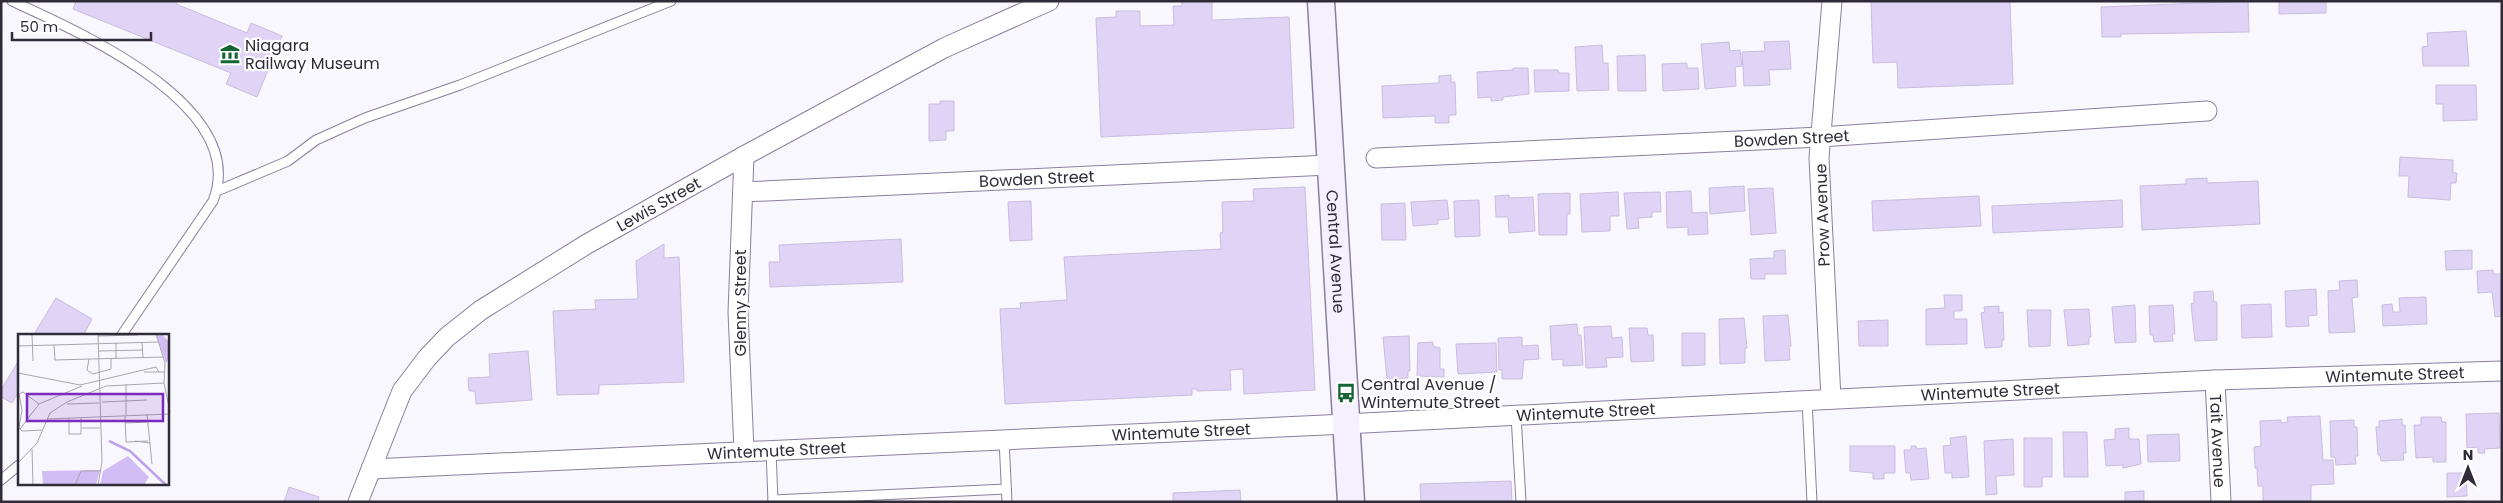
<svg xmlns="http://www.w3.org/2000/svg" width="2503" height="503" font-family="Poppins,sans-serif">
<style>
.building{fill:#e0d4f6;stroke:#c9bdde}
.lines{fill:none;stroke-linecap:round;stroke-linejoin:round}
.service-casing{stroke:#8b7f9e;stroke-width:11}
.minor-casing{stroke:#8b7f9e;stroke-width:21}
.secondary-casing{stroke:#8b7f9e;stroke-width:29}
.service{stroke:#fff;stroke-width:9}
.minor{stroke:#fff;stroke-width:19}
.secondary{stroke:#f5f0fe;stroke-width:26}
.labels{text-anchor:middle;stroke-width:4.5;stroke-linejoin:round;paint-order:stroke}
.poi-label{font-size:16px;fill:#2f2b38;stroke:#fff;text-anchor:start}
.street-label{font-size:16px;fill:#2f2b38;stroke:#fff}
.inset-river{fill:none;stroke:#bea3eb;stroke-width:2.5}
.inset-road{fill:none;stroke:#a8a5af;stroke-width:1}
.view{fill:#7b2cbf;fill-opacity:0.15;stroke:#7b2cbf;stroke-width:2.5}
.inset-edge{fill:none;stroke:#2f2b38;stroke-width:2.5}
</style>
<rect width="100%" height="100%" fill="#f9f7fe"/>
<g class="building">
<polygon points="76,1 177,1 176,4 247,33 251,23 282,36 257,97 226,84 231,73 73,9"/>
<polygon points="1182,1 1212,1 1212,20 1289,17 1294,128 1101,137 1096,18 1116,17 1116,11 1140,11 1140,26 1174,25 1173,6 1182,6"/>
<polygon points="1871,1 2010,1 2013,84 1898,88 1897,62 1873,63"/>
<polygon points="2248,1 2249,32 2121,34 2121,37 2102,37 2101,7"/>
<polygon points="2279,1 2326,1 2326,13 2279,14"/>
<polygon points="2466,31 2469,66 2423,66 2422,47 2428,46 2427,33"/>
<polygon points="1789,41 1791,69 1769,70 1770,85 1744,86 1742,52 1765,51 1764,42"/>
<polygon points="1729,42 1730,51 1740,50 1742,66 1735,67 1736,86 1705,89 1701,44"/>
<polygon points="1602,45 1603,63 1608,63 1609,90 1577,91 1575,47"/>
<polygon points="1645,55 1646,91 1618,91 1617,56"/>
<polygon points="1687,63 1687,68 1698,68 1699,89 1663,91 1662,64"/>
<polygon points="1513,68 1528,68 1529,94 1503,97 1503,100 1491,101 1491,97 1478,98 1477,72 1513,70"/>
<polygon points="1534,70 1558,70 1559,73 1569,73 1569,91 1535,92"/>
<polygon points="1451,75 1451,82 1455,82 1456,115 1449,115 1449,123 1435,123 1435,116 1383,118 1382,86 1439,83 1439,76"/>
<polygon points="2436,85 2476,85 2477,120 2443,121 2443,104 2436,104"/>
<polygon points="940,101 954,101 954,131 946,131 946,140 929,141 929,104 940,104"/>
<polygon points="2400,157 2453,160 2453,173 2457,173 2456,183 2451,183 2450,200 2408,197 2409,176 2399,176"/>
<polygon points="2207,178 2207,183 2258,181 2260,224 2142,230 2140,186 2186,184 2186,179"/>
<polygon points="1744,186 1745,211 1710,214 1709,188"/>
<polygon points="1305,187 1315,390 1244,394 1243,369 1230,370 1231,390 1197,391 1197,389 1192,389 1192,395 1005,404 1000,309 1021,308 1020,303 1067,300 1064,257 1221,249 1220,233 1223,232 1222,202 1254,201 1253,189"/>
<polygon points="1773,188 1776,233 1751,235 1748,189"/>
<polygon points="1691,191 1692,213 1707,212 1708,234 1688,235 1688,227 1667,228 1666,192"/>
<polygon points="1618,192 1619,216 1610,216 1610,231 1582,232 1580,194"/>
<polygon points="1660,192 1661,212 1652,212 1652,217 1638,218 1639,228 1627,229 1624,193"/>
<polygon points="1570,193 1570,214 1567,214 1567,235 1539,235 1538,194"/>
<polygon points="1509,195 1509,198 1533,197 1535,231 1509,233 1508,217 1496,217 1495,196"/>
<polygon points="1979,196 1981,226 1873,231 1872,201"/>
<polygon points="1447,200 1449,219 1438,220 1438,224 1413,226 1411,202"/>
<polygon points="1479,200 1480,236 1455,237 1454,201"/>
<polygon points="2122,200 2123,227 1993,233 1992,206"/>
<polygon points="1031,201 1032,240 1010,241 1008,202"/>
<polygon points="1405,203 1406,240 1382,240 1381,204"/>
<polygon points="901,239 903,282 770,287 769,262 780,262 779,245"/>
<polygon points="664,244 664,258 679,257 684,382 599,385 599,394 557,395 553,311 596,309 595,300 638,299 636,261"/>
<polygon points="1785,250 1786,274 1765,274 1765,279 1751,279 1750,259 1774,258 1774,251"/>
<polygon points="2472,250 2472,269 2446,270 2445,251"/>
<polygon points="2493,270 2493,274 2502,274 2502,316 2495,317 2492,292 2478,293 2477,271"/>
<polygon points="2357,280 2358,297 2352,298 2355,332 2329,333 2328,291 2340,290 2339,281"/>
<polygon points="2316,289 2317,315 2308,316 2309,326 2286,327 2285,291"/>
<polygon points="2213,291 2214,302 2217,302 2217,340 2195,341 2191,304 2194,303 2194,292"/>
<polygon points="1944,295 1962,295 1962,311 1954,311 1954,319 1967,319 1967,344 1926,345 1926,309 1945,308"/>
<polygon points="2426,297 2427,324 2383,326 2382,305 2392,304 2393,312 2400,312 2399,298"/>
<polygon points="56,298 92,319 83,336 33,336"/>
<polygon points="2271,304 2272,337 2242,338 2241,305"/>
<polygon points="2135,305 2136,342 2115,343 2112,307"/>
<polygon points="2173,305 2175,334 2172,334 2173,341 2154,342 2153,335 2150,335 2149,306"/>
<polygon points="1999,306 1999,313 2003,312 2004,340 2002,340 2002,347 1985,348 1981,313 1985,312 1984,307"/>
<polygon points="2089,309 2091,337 2089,337 2089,344 2068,346 2064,310"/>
<polygon points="2027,310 2051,310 2050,346 2029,347"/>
<polygon points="1788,315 1791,346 1789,346 1790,360 1765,361 1763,316"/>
<polygon points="1744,318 1747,348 1745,348 1745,363 1720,364 1719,319"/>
<polygon points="1888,320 1888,346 1859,346 1858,321"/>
<polygon points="1577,324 1578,335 1581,335 1583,365 1563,366 1563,359 1552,360 1550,326"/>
<polygon points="1611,326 1612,338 1622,337 1623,357 1606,358 1607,367 1586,368 1584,327"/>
<polygon points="1629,328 1647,328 1648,335 1653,335 1654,361 1631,362"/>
<polygon points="1682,333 1705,333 1705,365 1682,366"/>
<polygon points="1409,336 1410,371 1408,371 1408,378 1387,379 1383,337"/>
<polygon points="1522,337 1522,346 1538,345 1539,359 1524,360 1522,379 1502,379 1502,370 1499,370 1498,338"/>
<polygon points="1433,342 1433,346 1440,348 1440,369 1444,369 1444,377 1417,376 1418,343"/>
<polygon points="1496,343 1497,372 1458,374 1456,344"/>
<polygon points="528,351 532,400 476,404 475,391 469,391 468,378 490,377 489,354"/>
<polygon points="19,360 19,391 12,403 1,397 1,390"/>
<polygon points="2499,413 2500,448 2484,449 2485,453 2478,453 2478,447 2467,448 2466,414"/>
<polygon points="2320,416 2323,460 2333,460 2334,484 2311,485 2311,502 2263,502 2263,486 2258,486 2257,468 2255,468 2254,447 2261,446 2260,421 2281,420 2281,423 2288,422 2287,417"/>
<polygon points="2421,417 2441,417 2442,422 2446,422 2446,462 2433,462 2433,457 2416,458 2414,425 2421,425"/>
<polygon points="2402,419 2402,425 2405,425 2406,453 2403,453 2404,460 2381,461 2380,455 2378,455 2376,427 2379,427 2379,421"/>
<polygon points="2354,420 2354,427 2357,427 2358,456 2355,456 2356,464 2336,465 2335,457 2331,457 2330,421"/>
<polygon points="2129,428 2129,439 2139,439 2141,464 2123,468 2123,465 2106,466 2104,440 2115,439 2115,429"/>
<polygon points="2063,432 2087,432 2088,477 2064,477"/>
<polygon points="2179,434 2180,461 2148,462 2147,435"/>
<polygon points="1966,436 1969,477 1952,478 1952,473 1945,473 1943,446 1951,445 1950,438"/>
<polygon points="2024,438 2052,438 2052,477 2042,477 2042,487 2024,487"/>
<polygon points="2013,439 2014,475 1996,476 1997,494 1986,495 1984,441"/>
<polygon points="1850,446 1895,446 1895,473 1884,473 1884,479 1873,479 1873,473 1850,471"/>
<polygon points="1911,446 1916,446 1917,449 1926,448 1929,479 1911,480 1910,473 1906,473 1904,450 1911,450"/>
<polygon points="2447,473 2466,473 2467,496 2447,497"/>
<polygon points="1511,481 1512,502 1421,502 1420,484"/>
<polygon points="289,487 319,497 318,502 284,502"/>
<polygon points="1240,490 1241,502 1173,502 1173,493"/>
<polygon points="2144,491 2144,502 2125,502 2125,492"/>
</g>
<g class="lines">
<defs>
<g id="service">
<path d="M12,1C77,31 251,106 213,201L121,336"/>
<polyline points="217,191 288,161 316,140 365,118 460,85 671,1"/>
<polyline points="1807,400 1812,502"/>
<polyline points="1516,415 1521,502"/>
<polyline points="1004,439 1007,502"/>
<polyline points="771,450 773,502"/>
<polyline points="1,480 19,465"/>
<polyline points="773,500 1006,489"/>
</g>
<g id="minor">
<polyline points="744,156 738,312 744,451"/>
<path id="s1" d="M1376,158L1820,137L2207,111"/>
<path id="s2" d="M743,192L1329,165"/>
<path id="s3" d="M2215,380L2221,502"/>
<polyline points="1831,399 1819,158 1832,1"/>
<path id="s4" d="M371,469L1325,425L2215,380L2502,371"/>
<path id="s5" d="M358,502L402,391L427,358L447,337L481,310L587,244L744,156L944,48L1049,1"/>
</g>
<g id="secondary">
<path id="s6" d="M1321,1L1351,502"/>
</g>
</defs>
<use href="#service" class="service-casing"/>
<use href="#minor" class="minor-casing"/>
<use href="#secondary" class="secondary-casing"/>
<use href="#service" class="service"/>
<use href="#minor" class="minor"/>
<use href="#secondary" class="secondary"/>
</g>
<defs>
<symbol id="museum-bare" viewBox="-9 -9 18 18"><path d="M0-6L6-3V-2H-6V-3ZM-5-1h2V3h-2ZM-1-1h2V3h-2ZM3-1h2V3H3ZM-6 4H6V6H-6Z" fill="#166635" stroke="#fff" stroke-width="2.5" paint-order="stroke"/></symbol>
<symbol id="bus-bare" viewBox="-9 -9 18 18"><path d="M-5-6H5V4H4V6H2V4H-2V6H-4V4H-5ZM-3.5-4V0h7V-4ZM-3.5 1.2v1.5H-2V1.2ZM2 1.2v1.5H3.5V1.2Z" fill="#166635" stroke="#fff" stroke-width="2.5" paint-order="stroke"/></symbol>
</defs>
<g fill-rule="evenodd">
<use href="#museum-bare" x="216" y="40" width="28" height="28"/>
<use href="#bus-bare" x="1332" y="379" width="28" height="28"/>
</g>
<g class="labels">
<g class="poi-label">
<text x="245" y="51">Niagara<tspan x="245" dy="18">Railway Museum</tspan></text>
<text x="1361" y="390">Central Avenue /<tspan x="1361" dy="18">Wintemute Street</tspan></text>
</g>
<g class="street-label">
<text dy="6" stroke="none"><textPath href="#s1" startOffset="416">Bowden Street</textPath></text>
<text dy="6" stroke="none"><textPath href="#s2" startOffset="294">Bowden Street</textPath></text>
<text dy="6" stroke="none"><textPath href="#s5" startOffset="440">Lewis Street</textPath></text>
<text transform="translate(1822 215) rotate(-92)" y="6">Prow Avenue</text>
<text dy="6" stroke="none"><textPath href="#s6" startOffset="251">Central Avenue</textPath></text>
<text transform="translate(740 303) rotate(-90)" y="6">Glenny Street</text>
<text dy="6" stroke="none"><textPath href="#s4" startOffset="2026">Wintemute Street</textPath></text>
<text dy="6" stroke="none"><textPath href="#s4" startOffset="1621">Wintemute Street</textPath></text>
<text dy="6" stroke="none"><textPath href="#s4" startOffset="1216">Wintemute Street</textPath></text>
<text dy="6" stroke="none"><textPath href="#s4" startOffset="811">Wintemute Street</textPath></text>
<text dy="6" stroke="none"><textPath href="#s3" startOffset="61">Tait Avenue</textPath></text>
<text dy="6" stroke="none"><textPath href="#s4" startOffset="406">Wintemute Street</textPath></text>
</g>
</g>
<g transform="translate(18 334)">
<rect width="151" height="151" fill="#f9f7fe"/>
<path d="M138,0H144L151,8V25L148,29ZM110,122L131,143L126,151H82L85,137ZM82,136L78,151H25L24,137Z" fill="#d1bcf4"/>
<path class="inset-river" d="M91,107L112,117L148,151"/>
<path class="inset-road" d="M14,0L15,27M80,0L84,128L80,151M138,0L147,29L146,49L152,78M80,2L120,1M124,8L125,24M98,9V25M36,11L37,26L145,23M0,12L140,8M81,17L125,16M71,25L69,36L75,40L93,35V25M126,38H147M0,39L62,51L138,33L141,38M108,50V81M84,68L129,66M21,70L64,52M49,70L81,69M129,80L134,130M107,82L108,108L130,107M51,84V100H63V84M29,85L152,80M107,89L129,88M64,94H82M2,95L21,70L5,58L1,60L4,76L1,94L4,97H5L25,96M117,107L132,109M14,115L15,151M0,129L19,109L32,79L49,68L88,52L146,49M57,151L63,137H82"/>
<path class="view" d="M9,60H145V87H9Z"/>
<rect width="151" height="151" class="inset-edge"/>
</g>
<rect width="2503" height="503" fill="none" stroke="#2f2b38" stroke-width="5"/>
<g transform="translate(2468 468)" stroke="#ffffff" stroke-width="4" paint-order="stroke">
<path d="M0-4L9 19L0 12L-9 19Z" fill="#2f2b38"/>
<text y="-8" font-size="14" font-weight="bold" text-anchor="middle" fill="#2f2b38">N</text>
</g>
<path d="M12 32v8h139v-8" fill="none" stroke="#2f2b38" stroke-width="2.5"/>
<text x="20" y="32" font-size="15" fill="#2f2b38" stroke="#ffffff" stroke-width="4" paint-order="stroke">50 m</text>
</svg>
